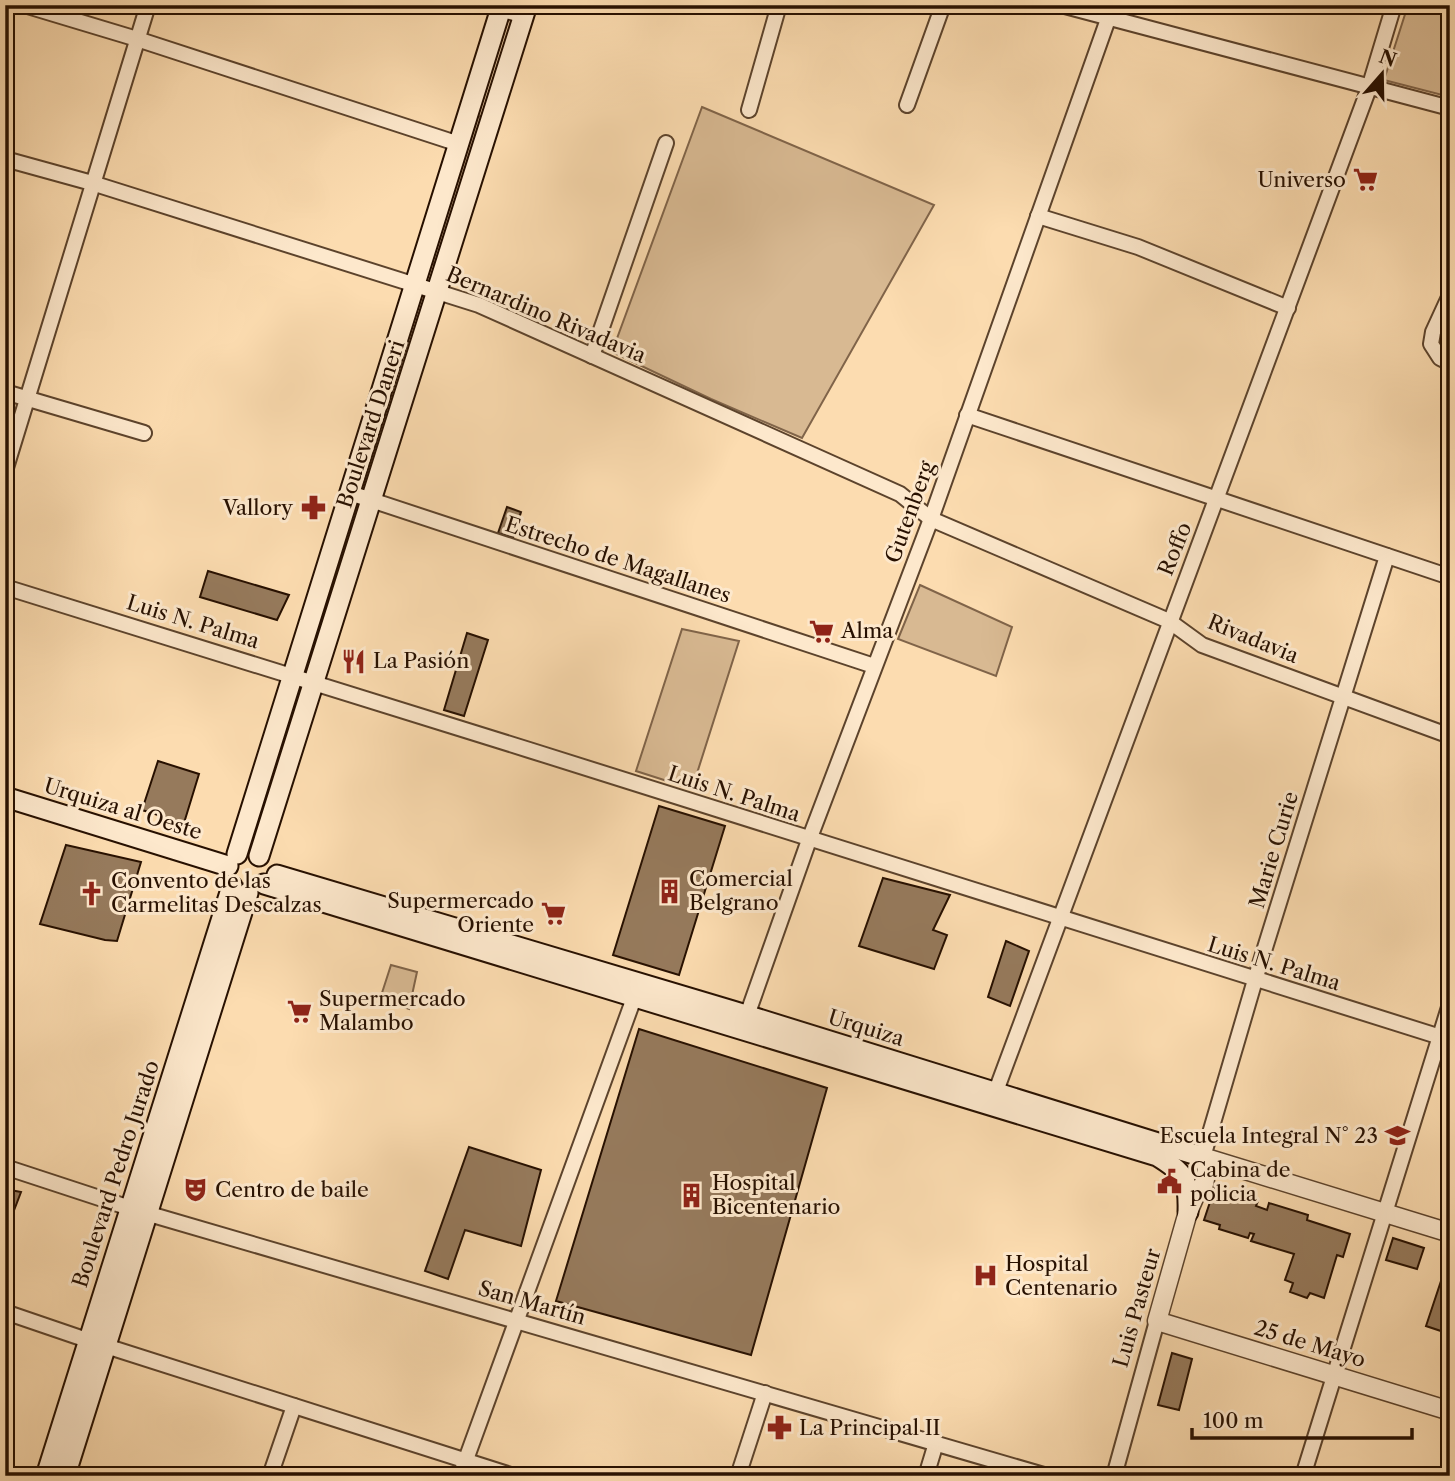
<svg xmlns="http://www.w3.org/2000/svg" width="1455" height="1481" font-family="'Libre Caslon Text',serif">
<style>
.green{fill:#d8b992;stroke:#806449;stroke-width:2}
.building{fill:#967a5c;stroke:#271000;stroke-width:2}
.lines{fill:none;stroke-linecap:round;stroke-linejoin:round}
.minor-casing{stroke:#5c432c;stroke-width:18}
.tertiary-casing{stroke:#5c432c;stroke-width:21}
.secondary-casing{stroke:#271000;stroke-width:23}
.minor{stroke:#fde8cc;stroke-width:14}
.tertiary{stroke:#fde8cc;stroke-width:18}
.secondary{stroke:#fde8cc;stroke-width:19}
.labels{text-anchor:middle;stroke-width:6;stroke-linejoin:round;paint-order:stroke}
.poi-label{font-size:21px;fill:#271000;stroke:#fde8cc;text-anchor:start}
.street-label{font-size:21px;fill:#271000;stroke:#fde8cc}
</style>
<rect width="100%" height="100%" fill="#fcdcb0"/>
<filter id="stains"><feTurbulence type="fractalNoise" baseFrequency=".00286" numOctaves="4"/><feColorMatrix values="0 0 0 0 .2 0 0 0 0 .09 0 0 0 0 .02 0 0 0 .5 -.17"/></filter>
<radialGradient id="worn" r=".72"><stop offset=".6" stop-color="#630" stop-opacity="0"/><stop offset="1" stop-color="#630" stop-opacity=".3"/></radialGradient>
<g class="green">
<polygon points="1408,5 1450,5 1450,97 1384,80"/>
<polygon points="702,107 934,205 802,438 711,399 612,352"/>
<polygon points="478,116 482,117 435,264 431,263"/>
<polygon points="920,585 1012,627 996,676 898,639"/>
<polygon points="682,629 739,641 692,789 636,771"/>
<polygon points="391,965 417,972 409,1009 380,999"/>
</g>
<g class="building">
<polygon points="507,507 521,512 513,538 498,533"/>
<polygon points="208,571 289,595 277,620 200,597"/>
<polygon points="467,633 488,640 464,716 444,710"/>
<polygon points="158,761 199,774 184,823 142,810"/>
<polygon points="659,806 725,826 679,975 613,955"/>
<polygon points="66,845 141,862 117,941 105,940 40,924"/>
<polygon points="883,878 950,895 933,930 947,935 934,969 859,946"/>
<polygon points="1006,941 1029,951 1010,1006 988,997"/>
<polygon points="639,1029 827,1088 751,1355 556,1301"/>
<polygon points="469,1147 541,1170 521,1246 465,1230 448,1279 425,1271"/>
<polygon points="1215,1187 1258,1201 1256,1206 1267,1210 1269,1203 1308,1215 1307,1220 1350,1234 1343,1257 1337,1255 1324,1298 1310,1293 1307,1298 1290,1292 1293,1283 1285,1280 1294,1254 1251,1241 1254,1234 1250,1233 1248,1238 1219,1229 1220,1225 1204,1220"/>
<polygon points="5,1189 21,1192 5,1234"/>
<polygon points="1393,1238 1424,1248 1417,1269 1386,1260"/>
<polygon points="1449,1257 1450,1257 1450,1334 1426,1326"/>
<polygon points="1172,1353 1192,1359 1179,1410 1158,1405"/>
</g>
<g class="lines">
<defs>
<g id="minor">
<polyline points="24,5 137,39 459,144"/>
<polyline points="487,5 524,16"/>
<polyline points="1061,5 1450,108"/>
<polyline points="907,105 943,5"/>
<polyline points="749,110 779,5"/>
<polyline points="5,159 92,183 479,305 900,494 931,519 1169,621 1202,645 1450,736"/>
<polyline points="1038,216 1138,247 1288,308"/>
<polyline points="1450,295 1433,332 1431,344 1440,358 1450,363"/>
<polyline points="592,356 666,143"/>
<polyline points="5,392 144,433"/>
<polyline points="967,415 1450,577"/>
<polyline points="5,471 148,5"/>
<polyline points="350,493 874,666"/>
<path d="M5,587C488,734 967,891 1450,1040"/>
<polyline points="744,1024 809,840 931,519 1113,5"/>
<polyline points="993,1099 1369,88 1394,5"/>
<polyline points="1203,1157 1255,980 1387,556"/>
<polyline points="5,1167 139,1211 1047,1476"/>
<polyline points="5,1312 87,1340 514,1476"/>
<polyline points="270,1476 294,1406"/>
<polyline points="460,1476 634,998"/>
<polyline points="738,1476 765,1393"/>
<polyline points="926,1476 936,1443"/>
<polyline points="1114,1476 1157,1321"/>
<polyline points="1303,1476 1450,1004"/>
</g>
<g id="tertiary">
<polyline points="1203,1157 1207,1169 1204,1184 1197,1191 1188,1212 1157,1321 1450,1411"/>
<polyline points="1203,1157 1450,1233"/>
</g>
<g id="secondary">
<polyline points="5,797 228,866"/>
<polyline points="237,854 502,5"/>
<polyline points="259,856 527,5"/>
<polyline points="277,875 733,1011 1203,1157"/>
<path d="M264,884L1157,1156C1185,1173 1189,1180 1188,1212"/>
<polyline points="46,1476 232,886"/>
<polyline points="65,1476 248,893"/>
</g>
</defs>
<use href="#minor" class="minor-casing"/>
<use href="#tertiary" class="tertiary-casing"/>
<use href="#secondary" class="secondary-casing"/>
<use href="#minor" class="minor"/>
<use href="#tertiary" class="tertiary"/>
<use href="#secondary" class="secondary"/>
</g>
<defs>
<symbol id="supermarket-bare" viewBox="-9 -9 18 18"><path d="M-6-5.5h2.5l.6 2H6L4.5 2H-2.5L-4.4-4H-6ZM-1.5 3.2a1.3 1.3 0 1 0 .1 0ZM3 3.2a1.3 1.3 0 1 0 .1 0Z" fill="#8f2418" stroke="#fde8cc" stroke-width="2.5" paint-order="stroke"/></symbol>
<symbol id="pharmacy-bare" viewBox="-9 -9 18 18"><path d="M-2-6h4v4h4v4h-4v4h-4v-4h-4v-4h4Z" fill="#8f2418" stroke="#fde8cc" stroke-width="2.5" paint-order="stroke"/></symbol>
<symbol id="restaurant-bare" viewBox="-9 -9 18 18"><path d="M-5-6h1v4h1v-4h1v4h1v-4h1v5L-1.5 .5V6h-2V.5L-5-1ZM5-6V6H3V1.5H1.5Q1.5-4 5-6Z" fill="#8f2418" stroke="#fde8cc" stroke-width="2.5" paint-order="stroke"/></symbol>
<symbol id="building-bare" viewBox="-9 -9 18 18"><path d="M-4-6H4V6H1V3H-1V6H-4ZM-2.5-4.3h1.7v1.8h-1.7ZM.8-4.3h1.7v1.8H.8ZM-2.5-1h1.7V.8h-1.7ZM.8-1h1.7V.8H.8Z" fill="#8f2418" stroke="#fde8cc" stroke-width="2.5" paint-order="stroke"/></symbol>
<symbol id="church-bare" viewBox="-9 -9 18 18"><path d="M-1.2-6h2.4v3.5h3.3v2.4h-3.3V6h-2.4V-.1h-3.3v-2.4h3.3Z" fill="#8f2418" stroke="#fde8cc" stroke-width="2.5" paint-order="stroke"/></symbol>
<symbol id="school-bare" viewBox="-9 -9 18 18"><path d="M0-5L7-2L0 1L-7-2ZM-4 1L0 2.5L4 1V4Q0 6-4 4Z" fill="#8f2418" stroke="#fde8cc" stroke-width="2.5" paint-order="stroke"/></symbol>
<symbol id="civic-bare" viewBox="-9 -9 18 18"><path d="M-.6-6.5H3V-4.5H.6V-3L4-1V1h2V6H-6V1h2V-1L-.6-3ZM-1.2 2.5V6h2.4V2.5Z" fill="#8f2418" stroke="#fde8cc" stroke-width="2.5" paint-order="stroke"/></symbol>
<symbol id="theatre-bare" viewBox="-9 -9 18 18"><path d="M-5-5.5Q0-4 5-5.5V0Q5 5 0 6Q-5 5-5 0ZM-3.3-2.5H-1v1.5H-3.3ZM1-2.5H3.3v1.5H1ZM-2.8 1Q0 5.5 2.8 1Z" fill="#8f2418" stroke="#fde8cc" stroke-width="2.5" paint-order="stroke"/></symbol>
<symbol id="hospital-bare" viewBox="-9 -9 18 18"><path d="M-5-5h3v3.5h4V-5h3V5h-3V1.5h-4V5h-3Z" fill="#8f2418" stroke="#fde8cc" stroke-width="2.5" paint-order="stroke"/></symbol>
</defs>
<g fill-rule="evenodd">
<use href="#supermarket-bare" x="1348" y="162" width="35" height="35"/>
<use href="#pharmacy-bare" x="296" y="490" width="35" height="35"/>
<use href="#supermarket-bare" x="804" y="614" width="35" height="35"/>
<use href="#restaurant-bare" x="336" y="644" width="35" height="35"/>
<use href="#building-bare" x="652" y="874" width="35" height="35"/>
<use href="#church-bare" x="74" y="876" width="35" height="35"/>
<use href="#supermarket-bare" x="536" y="896" width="35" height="35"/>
<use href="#supermarket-bare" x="282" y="994" width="35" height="35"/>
<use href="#school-bare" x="1380" y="1118" width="35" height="35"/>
<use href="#civic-bare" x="1152" y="1164" width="35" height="35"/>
<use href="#theatre-bare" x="178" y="1172" width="35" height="35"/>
<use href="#building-bare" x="674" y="1178" width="35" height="35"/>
<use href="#hospital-bare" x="968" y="1258" width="35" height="35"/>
<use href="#pharmacy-bare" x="762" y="1410" width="35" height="35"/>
</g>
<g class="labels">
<g class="poi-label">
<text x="1346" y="187" text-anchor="end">Universo</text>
<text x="293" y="515" text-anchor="end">Vallory</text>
<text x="841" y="638">Alma</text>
<text x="373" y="668">La Pasión</text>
<text x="689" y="886">Comercial<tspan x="689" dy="24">Belgrano</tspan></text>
<text x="111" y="888">Convento de las<tspan x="111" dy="24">Carmelitas Descalzas</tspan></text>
<text x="534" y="908" text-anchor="end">Supermercado<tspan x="534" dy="24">Oriente</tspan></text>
<text x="319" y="1006">Supermercado<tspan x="319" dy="24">Malambo</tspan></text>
<text x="1378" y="1143" text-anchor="end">Escuela Integral N° 23</text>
<text x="1190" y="1177">Cabina de<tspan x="1190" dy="24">policia</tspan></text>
<text x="712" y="1190">Hospital<tspan x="712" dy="24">Bicentenario</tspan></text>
<text x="215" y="1197">Centro de baile</text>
<text x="1005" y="1271">Hospital<tspan x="1005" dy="24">Centenario</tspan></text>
<text x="799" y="1435">La Principal II</text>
</g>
<g class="street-label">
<text transform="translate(546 315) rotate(23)" y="7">Bernardino Rivadavia</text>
<text transform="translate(371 424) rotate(-72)" y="7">Boulevard Daneri</text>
<text transform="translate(910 512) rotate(-70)" y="7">Gutenberg</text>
<text transform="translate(1175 549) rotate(-68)" y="7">Roffo</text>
<text transform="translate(618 560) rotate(18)" y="7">Estrecho de Magallanes</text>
<text transform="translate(193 622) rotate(17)" y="7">Luis N. Palma</text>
<text transform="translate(1253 639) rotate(22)" y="7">Rivadavia</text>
<text transform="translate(734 794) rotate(18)" y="7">Luis N. Palma</text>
<text transform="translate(123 809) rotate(17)" y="7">Urquiza al Oeste</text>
<text transform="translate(1274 850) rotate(-73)" y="7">Marie Curie</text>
<text transform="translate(1274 964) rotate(17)" y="7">Luis N. Palma</text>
<text transform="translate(866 1028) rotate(17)" y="7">Urquiza</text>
<text transform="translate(116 1174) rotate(-72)" y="7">Boulevard Pedro Jurado</text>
<text transform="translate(532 1303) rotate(16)" y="7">San Martín</text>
<text transform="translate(1137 1308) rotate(-74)" y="7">Luis Pasteur</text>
<text transform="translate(1310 1344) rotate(17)" y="7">25 de Mayo</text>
</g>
</g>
<rect width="1455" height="1481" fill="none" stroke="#fcdcb0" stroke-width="28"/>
<rect x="7" y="7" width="1441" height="1467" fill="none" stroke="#271000" stroke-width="3.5"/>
<rect x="14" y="14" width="1427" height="1453" fill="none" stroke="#271000" stroke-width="2"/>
<g transform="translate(1382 74) rotate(20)" stroke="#fde8cc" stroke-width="5" paint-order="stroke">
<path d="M0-5L12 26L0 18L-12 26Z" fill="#271000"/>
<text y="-10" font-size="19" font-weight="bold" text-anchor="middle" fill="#271000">N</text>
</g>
<path d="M1192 1428v10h220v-10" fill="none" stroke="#271000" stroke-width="3.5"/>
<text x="1203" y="1428" font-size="21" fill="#271000" stroke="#fde8cc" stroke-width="5" paint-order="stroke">100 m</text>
<rect width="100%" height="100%" filter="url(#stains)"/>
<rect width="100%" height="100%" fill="url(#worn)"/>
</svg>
